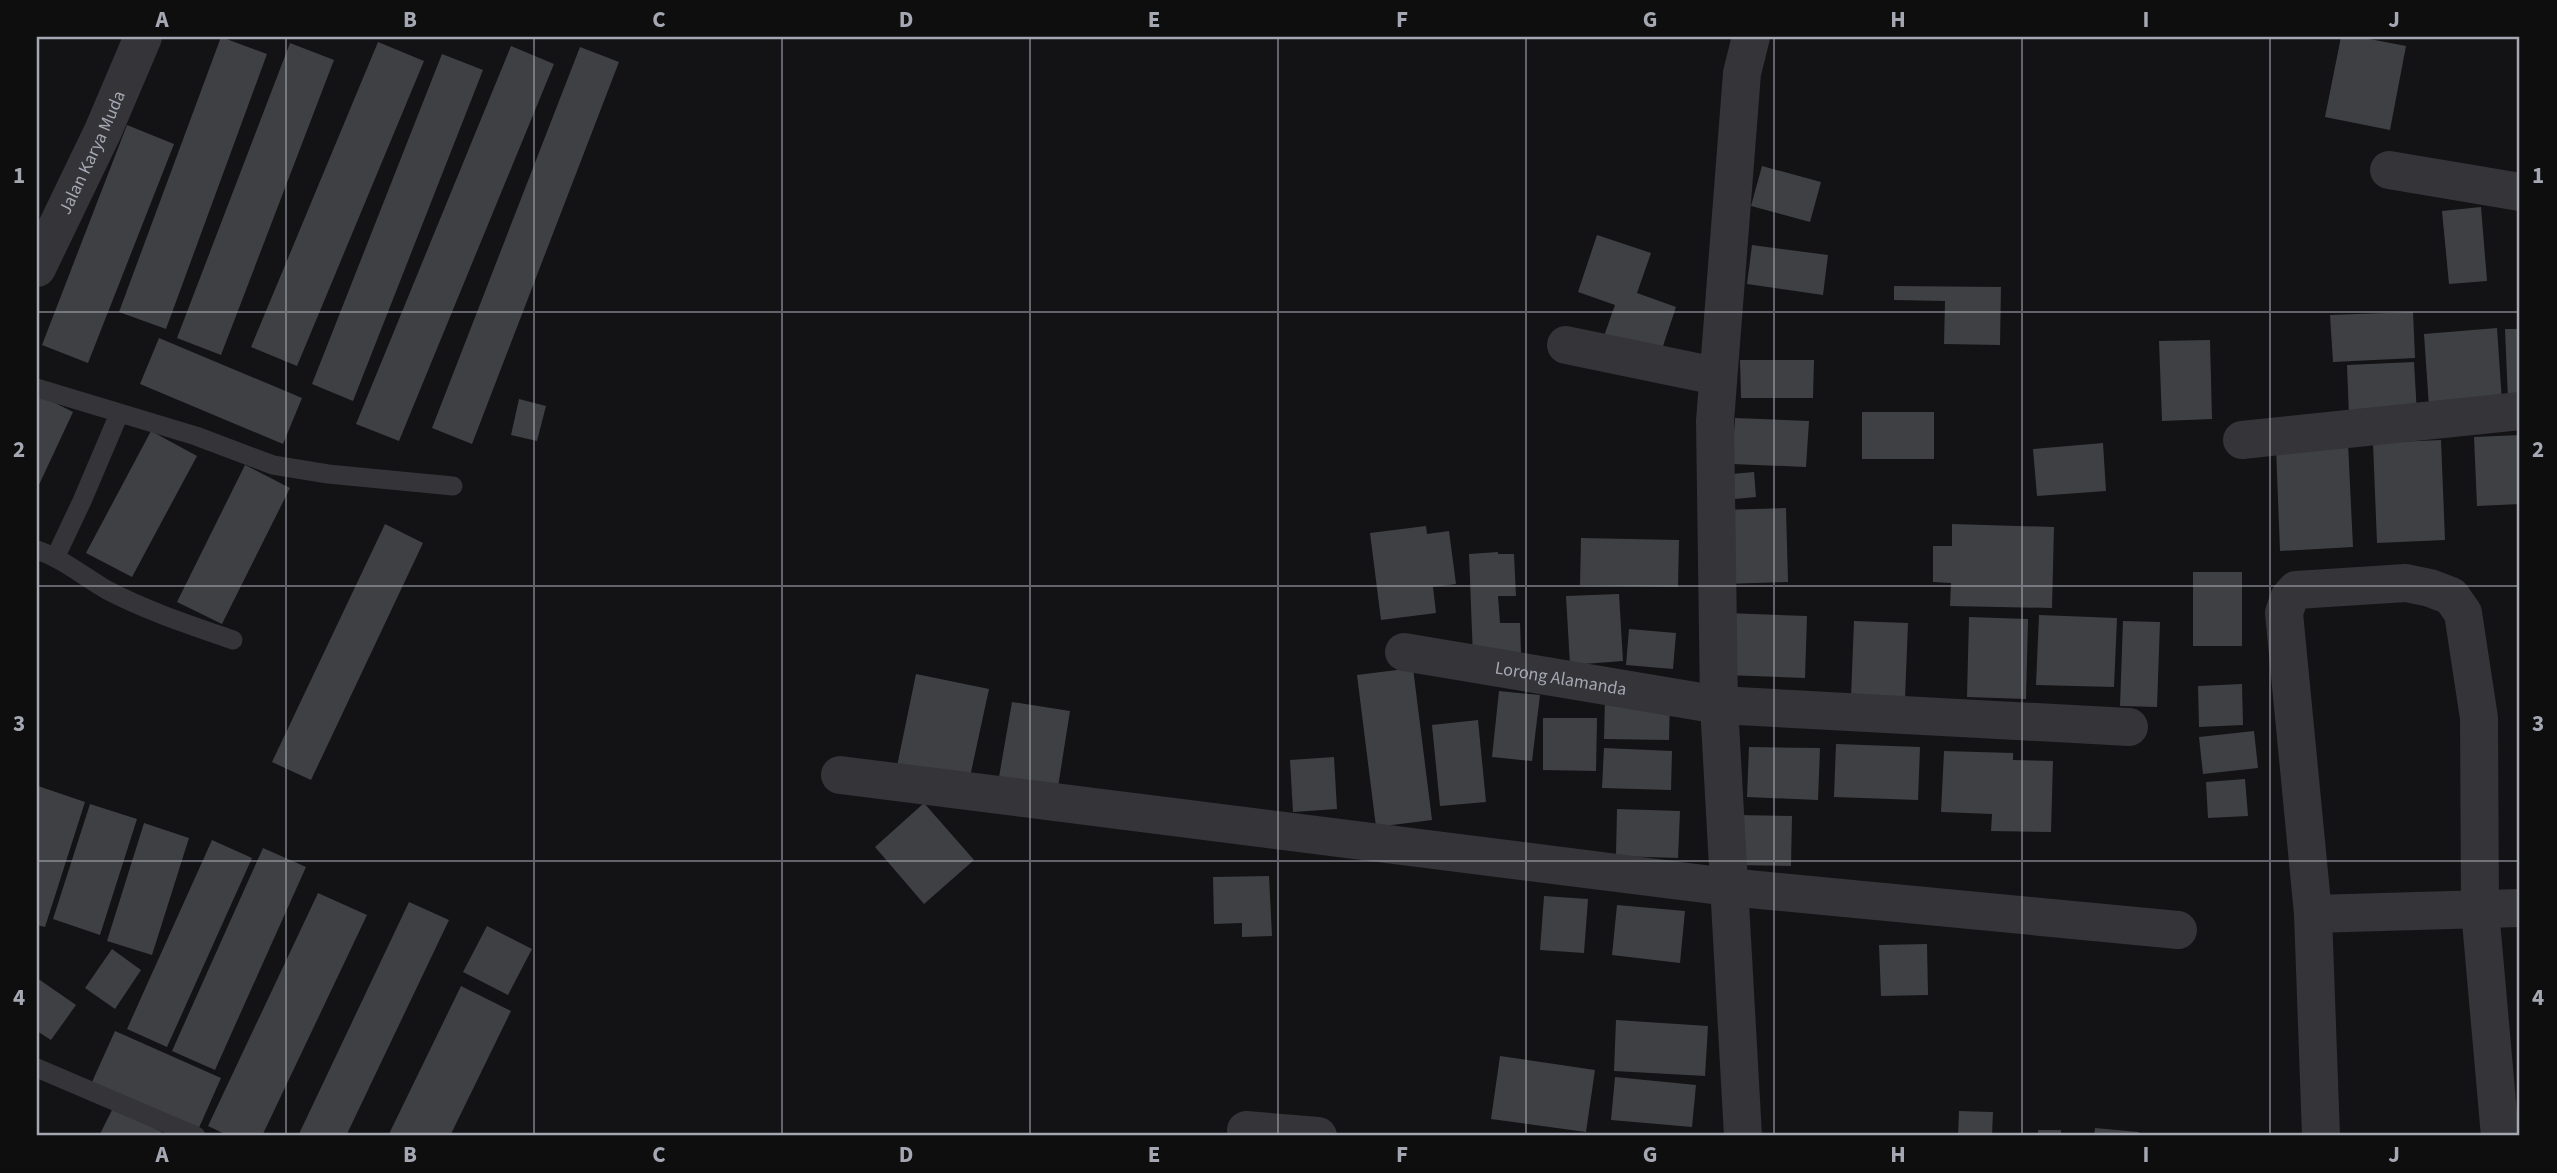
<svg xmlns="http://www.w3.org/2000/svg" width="2557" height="1173" font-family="'Source Sans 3',sans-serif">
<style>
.building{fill:#3f4044}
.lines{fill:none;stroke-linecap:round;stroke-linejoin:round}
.service{stroke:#343439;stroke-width:19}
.minor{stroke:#343439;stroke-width:38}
.grid{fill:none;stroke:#a5a8b3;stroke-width:2;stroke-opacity:0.55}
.labels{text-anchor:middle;stroke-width:7;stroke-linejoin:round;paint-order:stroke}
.street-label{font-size:18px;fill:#a5a8b3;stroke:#0e0e0f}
.neatline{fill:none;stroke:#a5a8b3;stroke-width:2.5}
.grid-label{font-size:23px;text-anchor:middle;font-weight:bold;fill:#a5a8b3}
</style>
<rect width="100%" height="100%" fill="#131214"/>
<g class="building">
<polygon points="221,37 267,54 166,329 119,312"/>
<polygon points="2341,37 2359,37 2406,46 2390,130 2325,117"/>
<polygon points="378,42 424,61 297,366 251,347"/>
<polygon points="290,43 334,60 221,355 177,338"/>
<polygon points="511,46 554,64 399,441 356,424"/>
<polygon points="580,47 619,62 472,444 432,428"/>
<polygon points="442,54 483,70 353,401 312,384"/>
<polygon points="127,125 174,144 88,363 42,345"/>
<polygon points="1762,166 1821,182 1810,222 1751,206"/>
<polygon points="2481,207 2487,281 2449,284 2442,211"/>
<polygon points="1597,235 1651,253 1637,293 1676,307 1660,355 1604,336 1615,305 1578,292"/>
<polygon points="1752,245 1828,255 1823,295 1747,284"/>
<polygon points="1894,286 2001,287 2000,345 1944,344 1945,301 1894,300"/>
<polygon points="2413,312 2415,358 2333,362 2330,315"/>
<polygon points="2497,328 2502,402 2429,407 2424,334"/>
<polygon points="2505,329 2520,329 2520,400 2508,400"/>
<polygon points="159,338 302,398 283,444 140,384"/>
<polygon points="2210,340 2212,419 2162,421 2159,341"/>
<polygon points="1740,360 1814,360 1813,398 1741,398"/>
<polygon points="2414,362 2417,414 2349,417 2347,365"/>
<polygon points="37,394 73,412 37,489"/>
<polygon points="519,399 546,406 537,441 511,435"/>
<rect x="1862" y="412" width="72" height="47"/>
<polygon points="1735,418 1809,421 1806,467 1732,464"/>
<polygon points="151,431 197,456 132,577 86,553"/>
<polygon points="2520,435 2520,504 2477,506 2474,437"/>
<polygon points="2441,440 2445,540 2377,543 2373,443"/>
<polygon points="2103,443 2106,491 2037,496 2033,449"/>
<polygon points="2348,443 2353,547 2280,551 2276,447"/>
<polygon points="245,465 290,488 222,624 177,602"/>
<polygon points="1754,472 1756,497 1724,500 1721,475"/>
<polygon points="1786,508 1788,582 1722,584 1721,510"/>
<polygon points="385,524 423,543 311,780 272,762"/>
<polygon points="1952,524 2054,527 2052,608 1950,606 1951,583 1933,582 1933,546 1952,546"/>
<polygon points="1426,526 1427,534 1449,531 1456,584 1433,587 1436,613 1381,620 1370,533"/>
<polygon points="1581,538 1679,540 1678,587 1580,585"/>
<polygon points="1498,552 1498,554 1514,554 1516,596 1498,596 1500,623 1520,623 1521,654 1473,658 1469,554"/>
<rect x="2193" y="572" width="49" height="74"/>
<polygon points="1619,594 1623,661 1570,665 1566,596"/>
<polygon points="1726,613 1807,616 1805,678 1724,675"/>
<polygon points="2039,615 2117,618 2114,687 2036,685"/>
<polygon points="1969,617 2028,619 2026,699 1967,697"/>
<polygon points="1854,621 1908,623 1905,699 1851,697"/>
<polygon points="2123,621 2160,622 2157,707 2120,706"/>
<polygon points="1629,629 1676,633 1673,669 1626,665"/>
<polygon points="1413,668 1432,820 1376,827 1357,675"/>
<polygon points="916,674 989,689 968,786 896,771"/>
<polygon points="2242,684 2243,725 2199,727 2198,686"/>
<polygon points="1499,691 1540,695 1532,761 1492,757"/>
<polygon points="1605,697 1670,698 1669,740 1604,739"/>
<polygon points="1012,702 1070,711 1058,787 999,777"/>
<polygon points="1543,718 1597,718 1596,771 1543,770"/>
<polygon points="1478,720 1486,802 1440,806 1432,725"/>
<polygon points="2254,731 2258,768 2203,774 2199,737"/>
<polygon points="1836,744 1920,747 1918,800 1834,797"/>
<polygon points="1749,747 1820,748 1818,800 1747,797"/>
<polygon points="1604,748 1672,751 1671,790 1602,788"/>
<polygon points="1944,751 2013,753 2013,760 2053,761 2051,832 1991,831 1992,814 1941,812"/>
<polygon points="1334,757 1337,809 1293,812 1290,760"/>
<polygon points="2245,779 2248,816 2208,818 2206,782"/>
<polygon points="38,786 85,802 45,927 37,925"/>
<polygon points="924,803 974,860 924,904 875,847"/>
<polygon points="90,804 137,819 100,935 53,919"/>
<polygon points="1617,809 1680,811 1678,858 1616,856"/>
<polygon points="1735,815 1792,816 1791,866 1733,865"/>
<polygon points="144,823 189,838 152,955 107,941"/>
<polygon points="212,840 252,858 167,1047 127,1029"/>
<polygon points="263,848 306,867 215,1070 172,1051"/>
<polygon points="1269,876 1272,936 1242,937 1242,923 1214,924 1213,877"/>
<polygon points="318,893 367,915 262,1136 229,1136 208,1126"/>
<polygon points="1544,896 1588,899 1584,953 1540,950"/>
<polygon points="409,902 449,920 346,1136 298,1136"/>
<polygon points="1617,905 1685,911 1680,963 1612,955"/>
<polygon points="487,926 532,949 508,995 463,972"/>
<polygon points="1927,944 1928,995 1881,996 1879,945"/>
<polygon points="112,949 141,970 115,1009 85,988"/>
<polygon points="37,978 76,1005 51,1040 37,1031"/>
<polygon points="461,986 511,1011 450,1136 388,1136"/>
<polygon points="1616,1020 1708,1026 1705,1076 1614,1071"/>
<polygon points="115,1031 221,1078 198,1130 92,1082"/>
<polygon points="1500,1056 1595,1070 1586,1132 1491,1119"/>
<polygon points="1615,1077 1696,1085 1692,1127 1611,1120"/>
<polygon points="113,1108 162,1132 160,1136 99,1136"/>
<polygon points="1959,1111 1993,1112 1992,1136 1958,1136"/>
<polygon points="2095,1128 2139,1132 2139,1136 2094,1136"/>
<rect x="2038" y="1130" width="23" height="6"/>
</g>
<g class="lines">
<g class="service">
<polyline points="37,388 196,436 273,465 328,474 453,486"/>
<path d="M37,550C63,559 83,576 107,590C147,611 190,625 233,640"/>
<polyline points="56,556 82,501 119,414"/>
<polyline points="37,1068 196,1136"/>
</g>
<g class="minor">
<polyline points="2389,170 2520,192"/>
<path id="s1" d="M37,268L103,131L143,37"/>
<polyline points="1566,345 1716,376"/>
<polyline points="2242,440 2520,411"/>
<path id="s2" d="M1404,652L1719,705L2129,727"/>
<polyline points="840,775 1728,887 2178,930"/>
<polyline points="2313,914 2520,908"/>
<polyline points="1246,1130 1318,1136"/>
<polyline points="1743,1136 1719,705 1715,421 1742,73 1751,37"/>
<polyline points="2321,1136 2313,914 2284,613 2289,598 2296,590 2406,583 2430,588 2451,596 2463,613 2479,718 2480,910 2500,1136"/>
</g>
</g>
<path class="grid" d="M286,37V1136M534,37V1136M782,37V1136M1030,37V1136M1278,37V1136M1526,37V1136M1774,37V1136M2022,37V1136M2270,37V1136M37,312H2520M37,586H2520M37,861H2520"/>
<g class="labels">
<g class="street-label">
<text dy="6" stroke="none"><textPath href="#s1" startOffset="128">Jalan Karya Muda</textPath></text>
<text dy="6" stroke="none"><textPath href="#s2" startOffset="159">Lorong Alamanda</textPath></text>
</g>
</g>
<rect width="2557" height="1173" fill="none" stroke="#0e0e0f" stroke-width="77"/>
<rect x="38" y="38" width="2480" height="1096" class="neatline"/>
<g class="grid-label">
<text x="162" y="27">A</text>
<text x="410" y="27">B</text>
<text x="659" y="27">C</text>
<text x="906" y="27">D</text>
<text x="1154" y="27">E</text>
<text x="1402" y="27">F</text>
<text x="1650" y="27">G</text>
<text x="1898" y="27">H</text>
<text x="2146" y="27">I</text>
<text x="2394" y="27">J</text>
<text x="19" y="183">1</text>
<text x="2538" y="183">1</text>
<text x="19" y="457">2</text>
<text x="2538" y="457">2</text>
<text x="19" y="731">3</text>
<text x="2538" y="731">3</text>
<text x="19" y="1005">4</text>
<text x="2538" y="1005">4</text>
<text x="162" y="1162">A</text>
<text x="410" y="1162">B</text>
<text x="659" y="1162">C</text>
<text x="906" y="1162">D</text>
<text x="1154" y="1162">E</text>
<text x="1402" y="1162">F</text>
<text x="1650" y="1162">G</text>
<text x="1898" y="1162">H</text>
<text x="2146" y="1162">I</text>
<text x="2394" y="1162">J</text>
</g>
</svg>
